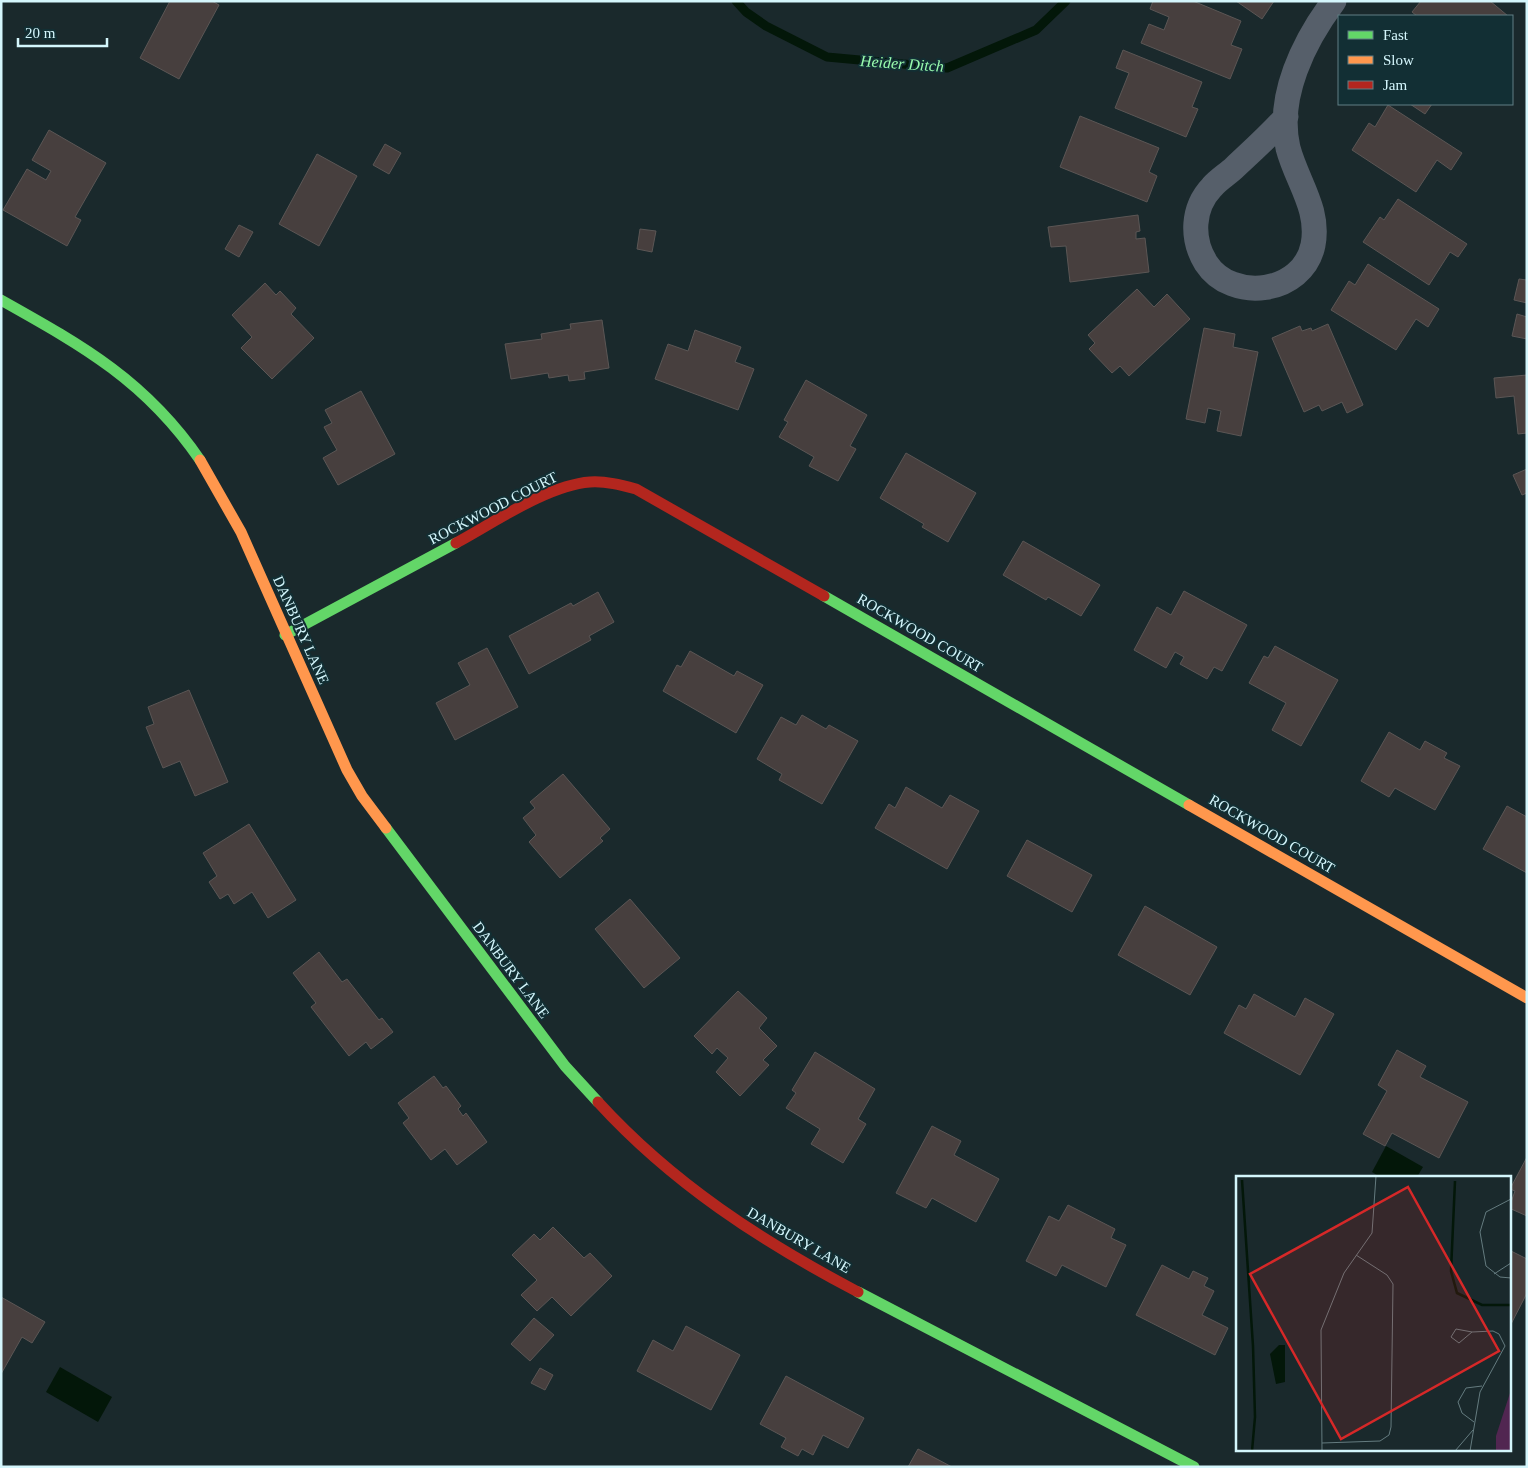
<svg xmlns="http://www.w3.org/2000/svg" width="1528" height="1468" font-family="'Times New Roman',serif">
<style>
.water{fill:#031709}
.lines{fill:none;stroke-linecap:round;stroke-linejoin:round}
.stream{stroke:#031709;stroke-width:9}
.building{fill:#473f3e;stroke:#5b5655}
.street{stroke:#565f6a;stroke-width:25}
.fast{stroke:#63d668;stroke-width:11}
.slow{stroke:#ff974d;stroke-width:11}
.jam{stroke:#b3261e;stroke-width:11}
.labels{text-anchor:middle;stroke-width:4;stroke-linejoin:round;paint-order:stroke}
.street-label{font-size:15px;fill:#d4f6fc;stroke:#122f34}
.water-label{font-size:16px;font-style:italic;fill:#98faad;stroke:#122f34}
.inset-river{fill:none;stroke:#031709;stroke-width:2.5}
.inset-road{fill:none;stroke:#647b7f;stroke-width:1}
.view{fill:#d62828;fill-opacity:0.15;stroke:#d62828;stroke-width:2.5}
.inset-edge{fill:none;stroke:#d4f6fc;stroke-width:2.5}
</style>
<rect width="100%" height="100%" fill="#1a292c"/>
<g class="water">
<polygon points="1386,1146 1423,1167 1417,1177 1380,1177 1372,1172"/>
<polygon points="60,1367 112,1397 98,1422 46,1392"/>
</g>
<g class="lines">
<polyline class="stream" points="736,1 746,12 766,26 827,57 947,68 1036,30 1066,1"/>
</g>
<g class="building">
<polygon points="170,1 212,1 219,5 179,79 140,58"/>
<polygon points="1153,1 1193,1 1241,21 1231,45 1242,49 1230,79 1141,43 1149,24 1164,30 1169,17 1150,9"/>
<polygon points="1236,1 1274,1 1262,19"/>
<polygon points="1421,1 1490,1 1508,16 1417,16 1412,12"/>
<polygon points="1123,50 1202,82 1192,107 1198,109 1186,137 1115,108 1129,73 1116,68"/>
<polygon points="1410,104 1432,104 1425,114"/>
<polygon points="1388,105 1462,153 1451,170 1437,160 1416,192 1352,150 1369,123 1375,127"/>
<polygon points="1080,116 1159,148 1149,172 1157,176 1147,202 1060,167"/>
<polygon points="49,130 106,163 75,217 81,220 67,246 3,210 27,169 46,180 51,171 32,160"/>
<polygon points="385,144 401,153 389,174 373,165"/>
<polygon points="317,154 357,176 319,246 279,224"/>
<polygon points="1398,199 1467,244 1458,257 1450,252 1429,285 1363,242 1380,217 1384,220"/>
<polygon points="1138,215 1140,231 1136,232 1136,239 1145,238 1149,272 1070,282 1066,246 1051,247 1048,227"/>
<polygon points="239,225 253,232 239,257 225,249"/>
<polygon points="640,229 656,231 652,252 637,249"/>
<polygon points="1368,264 1439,309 1428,327 1416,319 1396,350 1331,310 1349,281 1355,285"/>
<polygon points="1519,279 1527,280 1527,303 1514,300"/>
<polygon points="265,283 276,295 280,291 296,308 291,314 314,338 272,379 241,348 252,337 232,315"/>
<polygon points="1137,289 1154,307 1167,294 1190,319 1129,376 1120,366 1112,373 1089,349 1095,343 1088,335"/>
<polygon points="1517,314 1527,317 1527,339 1512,336"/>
<polygon points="602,320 609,368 584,372 585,379 569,381 568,375 549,378 548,373 511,379 505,344 542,339 541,334 571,329 570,324"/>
<polygon points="1328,324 1363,405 1347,413 1342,402 1322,411 1319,405 1304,412 1272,338 1300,326 1302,331 1311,328 1312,331"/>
<polygon points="1204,328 1235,334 1233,347 1258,352 1241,436 1217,431 1221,411 1208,408 1205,423 1186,419"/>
<polygon points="695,330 741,347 735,362 754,369 738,410 655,379 668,344 688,351"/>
<polygon points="1527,375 1527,433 1518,434 1514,396 1496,398 1494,378"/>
<polygon points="806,380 867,415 850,446 856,449 838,481 809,466 814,457 779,437 788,422 784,420"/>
<polygon points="361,391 395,454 338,485 323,458 337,450 324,427 332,423 325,410"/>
<polygon points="906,453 976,493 948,542 922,527 924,524 880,498"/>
<polygon points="1527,469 1527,493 1522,495 1513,475"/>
<polygon points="1023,541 1100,585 1081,616 1048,597 1046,600 1003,575"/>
<polygon points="1184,591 1247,625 1222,671 1214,667 1207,679 1180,664 1184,657 1175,652 1166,668 1134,650 1157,607 1171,615"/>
<polygon points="598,592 614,622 589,636 591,640 529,674 509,636 571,603 573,606"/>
<polygon points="1275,646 1338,680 1301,746 1272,730 1286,703 1249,683 1264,656 1268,658"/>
<polygon points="487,648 518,707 455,740 436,703 470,685 458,663"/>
<polygon points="690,651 734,676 737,671 763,685 736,733 663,691 677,665 681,667"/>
<polygon points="189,690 228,782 195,796 180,761 163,768 146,727 154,724 148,707"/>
<polygon points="802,715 826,729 829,725 858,741 822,804 779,780 782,774 757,759 781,717 796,725"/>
<polygon points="1389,732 1420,750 1425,741 1447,753 1444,758 1460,766 1435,810 1395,788 1389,797 1361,781"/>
<polygon points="563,774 610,829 600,838 603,841 560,878 529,842 536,835 523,818 535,808 530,802"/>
<polygon points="906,787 942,808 950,795 979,811 947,869 875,828 889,804 895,808"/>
<polygon points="1507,806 1527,817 1527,873 1483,849"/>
<polygon points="249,824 296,900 268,918 252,892 234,904 228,894 220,899 209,882 217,876 203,853"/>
<polygon points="1027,840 1092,875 1072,912 1007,876"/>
<polygon points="630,899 680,958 644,988 595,929"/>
<polygon points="1145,906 1217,947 1190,995 1118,955"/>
<polygon points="319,952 342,982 347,979 379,1020 382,1018 393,1032 371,1049 366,1042 349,1056 311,1007 316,1003 293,973"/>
<polygon points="738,991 767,1018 759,1028 777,1046 763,1060 769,1065 740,1096 716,1072 728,1058 717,1048 712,1054 694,1036"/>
<polygon points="1254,994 1295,1017 1305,998 1334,1014 1300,1075 1224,1033 1239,1005 1246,1009"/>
<polygon points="1397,1050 1426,1066 1420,1077 1468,1102 1439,1158 1392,1133 1385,1146 1363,1134 1387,1091 1378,1085"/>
<polygon points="815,1052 875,1089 858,1119 866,1124 843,1163 811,1144 820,1129 786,1108 796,1093 792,1090"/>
<polygon points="434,1076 443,1088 446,1086 461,1106 458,1109 463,1116 466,1113 487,1142 457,1165 445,1149 431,1160 403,1123 409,1118 398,1103"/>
<polygon points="932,1126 961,1141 954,1155 999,1179 976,1222 932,1198 926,1208 896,1193"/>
<polygon points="1527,1157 1527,1216 1509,1208 1515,1191 1510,1189"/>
<polygon points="1068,1205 1115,1229 1111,1238 1126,1245 1106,1287 1062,1265 1056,1276 1026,1261 1049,1216 1059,1221"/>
<polygon points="553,1227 584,1258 590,1253 612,1276 571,1316 552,1297 537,1311 521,1295 537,1280 512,1255 534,1234 540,1240"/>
<polygon points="1509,1250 1527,1259 1527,1293 1509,1328"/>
<polygon points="1162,1265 1189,1279 1193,1271 1208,1278 1204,1286 1214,1291 1202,1315 1228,1328 1215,1355 1136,1315"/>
<polygon points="1,1297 45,1322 32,1343 22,1337 1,1374"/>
<polygon points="534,1318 554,1335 530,1361 511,1344"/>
<polygon points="686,1326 740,1355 711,1410 637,1371 653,1340 673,1351"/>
<polygon points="540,1368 553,1375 545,1390 531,1383"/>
<polygon points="786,1376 864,1418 848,1448 823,1435 813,1455 802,1449 798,1456 781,1447 786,1438 760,1424"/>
<polygon points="918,1449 952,1467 908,1467"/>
</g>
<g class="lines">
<path class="street" d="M1286,117C1270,135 1252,151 1235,167C1228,174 1219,179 1212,187C1192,208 1191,239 1206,263C1232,303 1303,294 1313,245C1320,209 1297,182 1288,148C1276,97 1304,41 1334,1"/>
<g class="fast">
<path d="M1,300C83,346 146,381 200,460"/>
<polyline points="824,596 1189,805"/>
<polyline points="285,635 456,543"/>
<polyline points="386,828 565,1066 598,1102"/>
<polyline points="858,1292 1194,1467"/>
</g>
<g class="slow">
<polyline points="200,460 241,532 347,770 362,796 386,828"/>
<polyline points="1189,805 1527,998"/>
</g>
<g class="jam">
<path d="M456,543C493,523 548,485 590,482C606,481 621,485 636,489L824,596"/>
<path d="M598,1102C672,1183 761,1241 858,1292"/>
</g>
</g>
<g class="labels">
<g class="street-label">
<text transform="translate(493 508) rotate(-27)" y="5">ROCKWOOD COURT</text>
<text transform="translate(301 630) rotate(66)" y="5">DANBURY LANE</text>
<text transform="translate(920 633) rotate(30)" y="5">ROCKWOOD COURT</text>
<text transform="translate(1272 834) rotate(30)" y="5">ROCKWOOD COURT</text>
<text transform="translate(511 970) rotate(53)" y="5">DANBURY LANE</text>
<text transform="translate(799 1240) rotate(30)" y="5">DANBURY LANE</text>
</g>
<g class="water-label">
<text transform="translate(902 63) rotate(4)" y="6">Heider Ditch</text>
</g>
</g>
<g transform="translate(1236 1176)">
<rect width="275" height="275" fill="#1a292c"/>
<path d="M275,214V275H260V260Z" fill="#512651"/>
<path d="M43,169H49V206L40,208L34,178Z" fill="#031709"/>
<path class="inset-river" d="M6,4L17,170L19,241L16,275M219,5L215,95L221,117L246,129H275"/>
<path class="inset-road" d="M275,23L250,36L244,56L250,90L264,101L275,102M258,98L275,87M238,246L226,237L222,226L230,212L246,210M86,267L144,265L153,259L155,251L157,108L151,99L120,79M86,275L85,154L108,97L136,57L140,0M219,275L237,254M234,275L244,216L269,170L263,158L257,155L236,156L223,167L215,161L220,153L236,156"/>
<path class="view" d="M172,11L263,175L105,263L14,98Z"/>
<rect width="275" height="275" class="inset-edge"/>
</g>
<rect width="1528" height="1468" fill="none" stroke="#d4f6fc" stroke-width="5"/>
<rect x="1338" y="15" width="175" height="90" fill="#122f34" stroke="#607f84"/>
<rect x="1348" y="31" width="25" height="8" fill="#63d668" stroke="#607f84"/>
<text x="1383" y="40" font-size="15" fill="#d4f6fc">Fast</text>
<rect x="1348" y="56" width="25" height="8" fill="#ff974d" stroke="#607f84"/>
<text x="1383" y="65" font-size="15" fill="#d4f6fc">Slow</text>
<rect x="1348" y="81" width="25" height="8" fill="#b3261e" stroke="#607f84"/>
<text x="1383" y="90" font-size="15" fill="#d4f6fc">Jam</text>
<path d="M18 38v8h89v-8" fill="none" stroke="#d4f6fc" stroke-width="2.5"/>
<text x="25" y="38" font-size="15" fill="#d4f6fc" stroke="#122f34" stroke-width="4" paint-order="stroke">20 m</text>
</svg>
